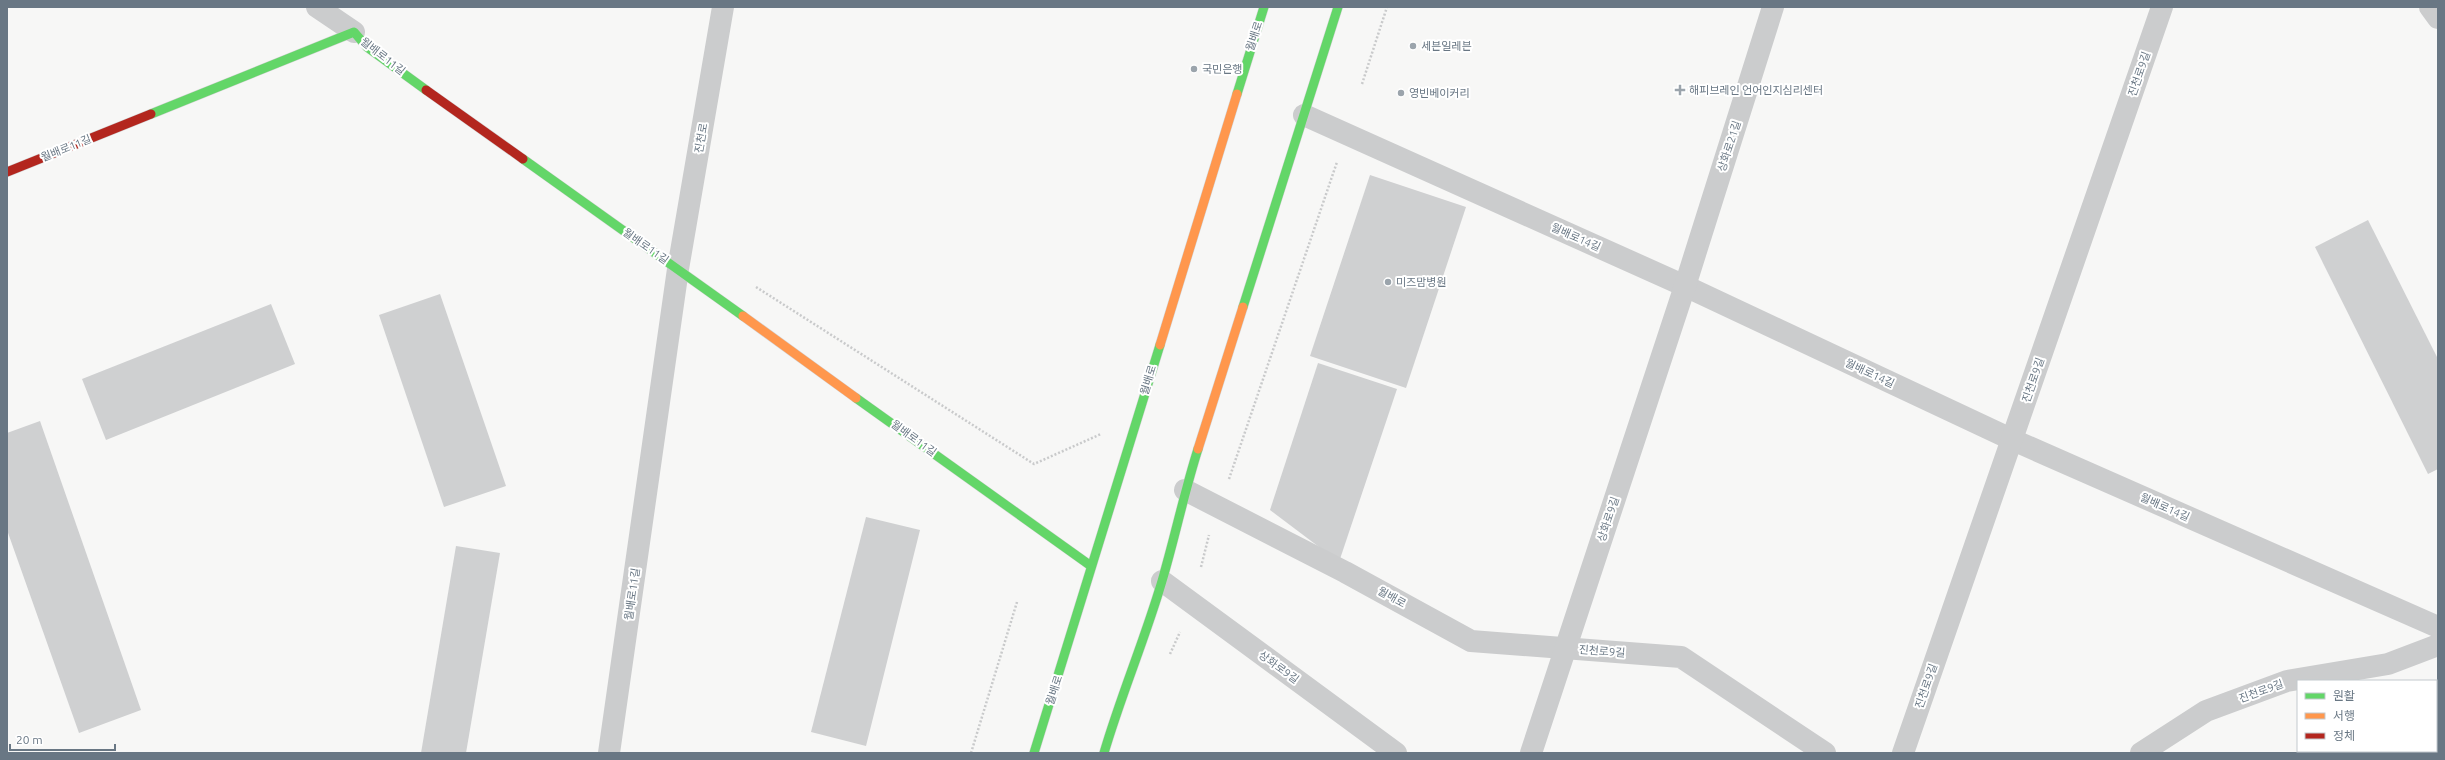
<svg xmlns="http://www.w3.org/2000/svg" width="2445" height="760" font-family="Ubuntu,'Noto Sans KR',sans-serif">
<style>
.building{fill:#cfd0d1}
.lines{fill:none;stroke-linecap:round;stroke-linejoin:round}
.fast-casing{stroke:#d3d3d4;stroke-width:10}
.slow-casing{stroke:#d3d3d4;stroke-width:10}
.jam-casing{stroke:#d3d3d4;stroke-width:10}
.path{stroke:#c9cacb;stroke-width:2.5;stroke-dasharray:2 2;stroke-linecap:butt}
.street{stroke:#cbcccd;stroke-width:22}
.fast{stroke:#63d668;stroke-width:9}
.slow{stroke:#ff974d;stroke-width:9}
.jam{stroke:#b3261e;stroke-width:9}
.poi-dot{fill:#9ba4ac;stroke:#fff;stroke-width:1.5}
.labels{text-anchor:middle;stroke-width:4;stroke-linejoin:round;paint-order:stroke}
.street-label{font-size:11px;fill:#697784;stroke:#fff}
.poi-label{font-size:11px;fill:#697784;stroke:#fff;text-anchor:start}
</style>
<rect width="100%" height="100%" fill="#f7f7f6"/>
<g class="building">
<polygon points="1370,175 1466,207 1406,388 1310,356"/>
<polygon points="2368,220 2438,359 2438,469 2428,474 2315,247"/>
<polygon points="440,294 506,486 444,507 379,315"/>
<polygon points="271,304 295,364 106,440 82,379"/>
<polygon points="1318,363 1397,389 1339,562 1270,510"/>
<polygon points="40,421 141,710 79,733 7,530 7,433"/>
<polygon points="866,517 920,530 866,746 811,732"/>
<polygon points="456,546 500,553 466,753 421,753"/>
</g>
<g class="lines">
<defs>
<g id="fast">
<polyline points="1237,94 1264,7"/>
<polyline points="151,114 354,32 367,47 426,90"/>
<polyline points="523,159 743,316"/>
<polyline points="1243,307 1338,7"/>
<polyline points="856,398 1091,566"/>
<polyline points="1034,753 1160,345"/>
<path d="M1104,753C1121,695 1145,639 1162,581C1175,537 1184,493 1198,449"/>
</g>
<g id="slow">
<polyline points="743,316 856,398"/>
<polyline points="1160,345 1237,94"/>
<polyline points="1198,449 1243,307"/>
</g>
<g id="jam">
<polyline points="426,90 523,159"/>
<polyline points="7,172 151,114"/>
</g>
</defs>
<use href="#fast" class="fast-casing"/>
<use href="#slow" class="slow-casing"/>
<use href="#jam" class="jam-casing"/>
<g class="path">
<polyline points="1362,84 1387,7"/>
<polyline points="756,287 1034,464 1101,434"/>
<polyline points="1229,479 1337,162"/>
<polyline points="1201,567 1209,535"/>
<polyline points="1170,654 1180,632"/>
<polyline points="971,753 1017,602"/>
</g>
<g class="street">
<polyline points="317,7 354,32"/>
<polyline points="2430,7 2438,18"/>
<polyline points="1304,115 1685,286 2013,440 2438,627"/>
<polyline points="1185,490 1345,572 1471,641 1681,657 1825,753"/>
<polyline points="1162,581 1396,753"/>
<polyline points="609,753 678,269 723,7"/>
<polyline points="1531,753 1685,286 1773,7"/>
<polyline points="1903,753 2162,7"/>
<polyline points="2141,753 2206,711 2287,681 2388,664 2438,645"/>
</g>
<use href="#fast" class="fast"/>
<use href="#slow" class="slow"/>
<use href="#jam" class="jam"/>
</g>
<g class="poi-dot">
<circle cx="1413" cy="46" r="4"/>
<circle cx="1194" cy="69" r="4"/>
<path d="M1678 84h4v4h4v4h-4v4h-4v-4h-4v-4h4z"/>
<circle cx="1401" cy="93" r="4"/>
<circle cx="1388" cy="282" r="4"/>
</g>
<g class="labels">
<g class="street-label">
<text transform="translate(1254 36) rotate(-72)" y="4">월배로</text>
<text transform="translate(383 56) rotate(38)" y="4">월배로11길</text>
<text transform="translate(2139 74) rotate(-71)" y="4">진천로9길</text>
<text transform="translate(701 138) rotate(-80)" y="4">진천로</text>
<text transform="translate(1729 146) rotate(-72)" y="4">상화로21길</text>
<text transform="translate(66 148) rotate(-22)" y="4">월배로11길</text>
<text transform="translate(1576 237) rotate(24)" y="4">월배로14길</text>
<text transform="translate(646 246) rotate(35)" y="4">월배로11길</text>
<text transform="translate(1870 373) rotate(25)" y="4">월배로14길</text>
<text transform="translate(1148 380) rotate(-73)" y="4">월배로</text>
<text transform="translate(2033 380) rotate(-71)" y="4">진천로9길</text>
<text transform="translate(914 438) rotate(36)" y="4">월배로11길</text>
<text transform="translate(2165 507) rotate(24)" y="4">월배로14길</text>
<text transform="translate(1608 519) rotate(-72)" y="4">상화로9길</text>
<text transform="translate(632 594) rotate(-82)" y="4">월배로11길</text>
<text transform="translate(1392 597) rotate(29)" y="4">월배로</text>
<text transform="translate(1602 651) rotate(4)" y="4">진천로9길</text>
<text transform="translate(1279 667) rotate(36)" y="4">상화로9길</text>
<text transform="translate(1926 686) rotate(-71)" y="4">진천로9길</text>
<text transform="translate(1054 690) rotate(-72)" y="4">월배로</text>
<text transform="translate(2261 691) rotate(-20)" y="4">진천로9길</text>
</g>
<g class="poi-label">
<text x="1421" y="50">세븐일레븐</text>
<text x="1202" y="73">국민은행</text>
<text x="1689" y="94">해피브레인 언어인지심리센터</text>
<text x="1409" y="97">영빈베이커리</text>
<text x="1396" y="286">미즈맘병원</text>
</g>
</g>
<rect width="2445" height="760" fill="none" stroke="#697784" stroke-width="16"/>
<rect x="2297" y="680" width="140" height="72" fill="#ffffff" stroke="#c3c9ce"/>
<rect x="2305" y="693" width="20" height="6" fill="#63d668" stroke="#c3c9ce"/>
<text x="2333" y="700" font-size="12" fill="#697784">원활</text>
<rect x="2305" y="713" width="20" height="6" fill="#ff974d" stroke="#c3c9ce"/>
<text x="2333" y="720" font-size="12" fill="#697784">서행</text>
<rect x="2305" y="733" width="20" height="6" fill="#b3261e" stroke="#c3c9ce"/>
<text x="2333" y="740" font-size="12" fill="#697784">정체</text>
<path d="M10 744v6h105v-6" fill="none" stroke="#697784" stroke-width="2"/>
<text x="16" y="744" font-size="12" fill="#697784" stroke="#ffffff" stroke-width="3" paint-order="stroke">20 m</text>
</svg>
